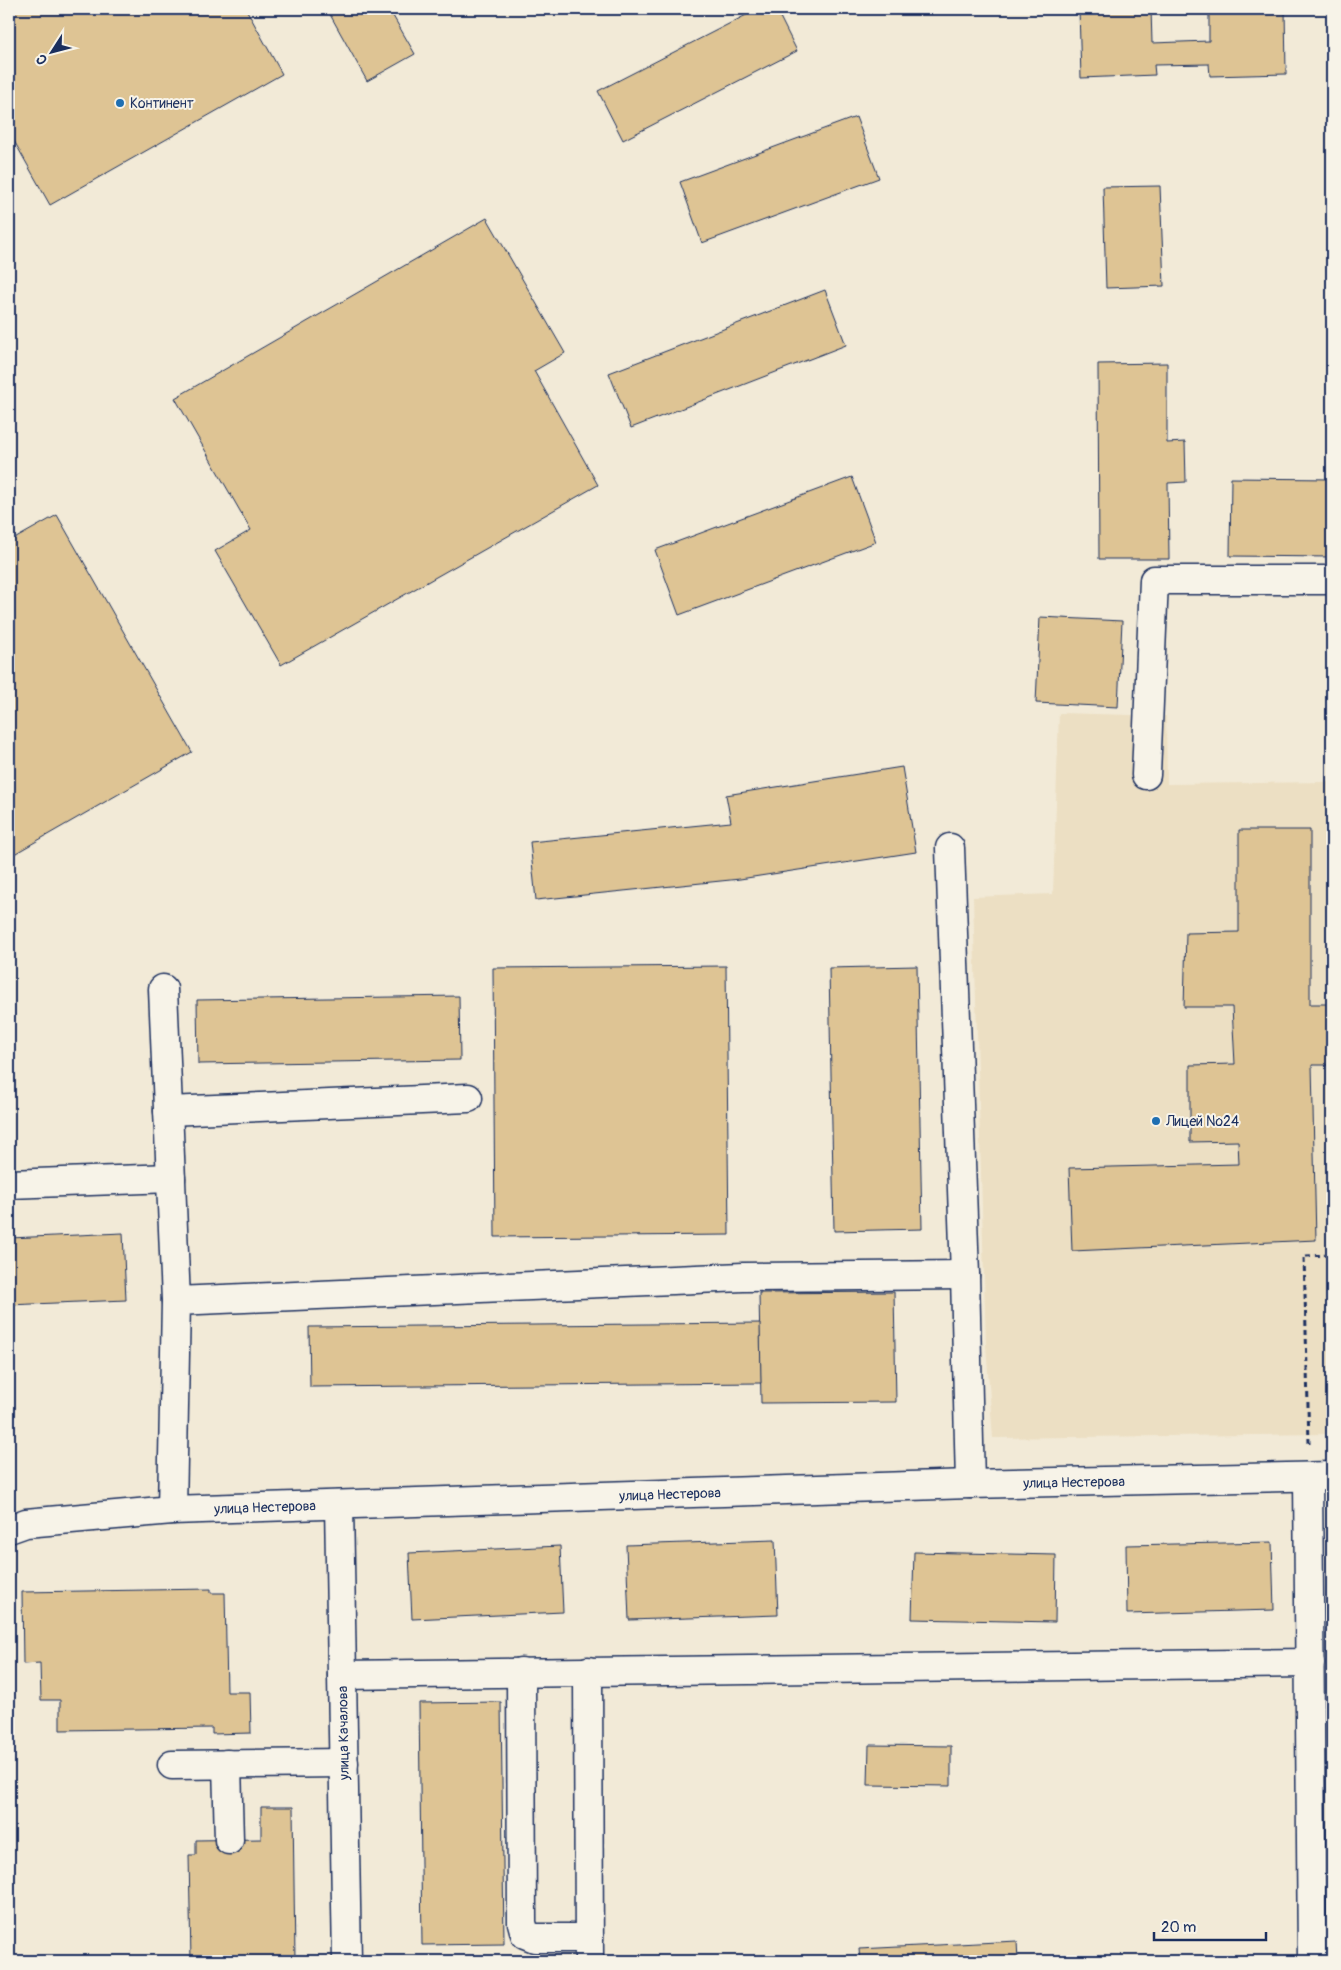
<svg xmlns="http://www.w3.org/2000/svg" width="1341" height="1970" font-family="Pangolin,sans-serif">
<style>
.built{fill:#ecdfc3}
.building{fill:#dec494;stroke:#1b2f5e}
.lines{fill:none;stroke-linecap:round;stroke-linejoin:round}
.minor-casing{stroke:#1b2f5e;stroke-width:31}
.path{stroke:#1b2f5e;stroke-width:3;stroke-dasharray:5 4;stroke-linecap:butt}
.minor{stroke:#f7f3e8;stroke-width:28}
.poi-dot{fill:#1f6fb2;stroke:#f7f3e8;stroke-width:2}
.labels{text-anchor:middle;stroke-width:4;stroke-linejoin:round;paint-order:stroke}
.poi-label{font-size:14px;fill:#1b2f5e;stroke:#f7f3e8;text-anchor:start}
.street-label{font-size:14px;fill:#1b2f5e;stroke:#f7f3e8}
</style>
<rect width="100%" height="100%" fill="#f2ead7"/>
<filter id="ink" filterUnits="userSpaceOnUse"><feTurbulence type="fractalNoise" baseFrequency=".02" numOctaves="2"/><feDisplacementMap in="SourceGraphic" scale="10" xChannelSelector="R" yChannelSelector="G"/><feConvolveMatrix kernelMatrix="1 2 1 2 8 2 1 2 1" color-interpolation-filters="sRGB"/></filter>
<g filter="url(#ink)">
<polygon class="built" points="1059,713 1166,716 1167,784 1332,782 1332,1434 993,1438 986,1346 973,897 1053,894"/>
<g class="building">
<polygon points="9,9 246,9 282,74 50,205 9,132"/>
<polygon points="327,9 389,9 415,54 367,81"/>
<polygon points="758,9 776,9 797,51 623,140 598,91"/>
<polygon points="1079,9 1151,9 1152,43 1209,41 1209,9 1285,9 1286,74 1210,76 1209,64 1154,65 1155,75 1081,78"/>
<polygon points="856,117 879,178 702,243 680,182"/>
<polygon points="1160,186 1164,286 1106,288 1103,187"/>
<polygon points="487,218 565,353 534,371 598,485 281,665 215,551 251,530 175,398"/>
<polygon points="825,290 846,345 631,428 609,373"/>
<polygon points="1167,363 1167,443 1185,442 1186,482 1168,483 1169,559 1099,559 1098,364"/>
<polygon points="852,477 876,542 679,615 655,550"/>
<polygon points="1231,478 1332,479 1332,557 1230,556"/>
<polygon points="57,515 192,752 9,857 9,542"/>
<polygon points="1040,617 1122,621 1118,707 1036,703"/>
<polygon points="902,767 916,852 740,879 536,900 530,842 731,822 726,795"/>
<polygon points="1239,830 1310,830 1310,1004 1327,1004 1329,1065 1312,1065 1316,1240 1072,1251 1069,1168 1239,1164 1238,1141 1190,1142 1190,1065 1235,1064 1232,1007 1184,1007 1186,933 1239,932"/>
<polygon points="726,966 729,1235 495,1237 493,968"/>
<polygon points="917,966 922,1229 834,1231 829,968"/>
<polygon points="459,996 460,1060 198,1064 197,1000"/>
<polygon points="123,1233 126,1300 9,1305 9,1238"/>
<polygon points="894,1292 896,1402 761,1403 759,1293"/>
<polygon points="760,1323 761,1383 310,1387 309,1327"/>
<polygon points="775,1540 778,1615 629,1620 626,1545"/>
<polygon points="1272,1542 1274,1610 1127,1614 1126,1545"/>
<polygon points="560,1546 563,1612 412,1619 409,1553"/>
<polygon points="914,1552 1056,1555 1055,1622 912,1619"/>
<polygon points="211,1589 211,1593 225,1593 227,1692 250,1692 251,1733 212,1734 212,1728 60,1730 60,1700 41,1700 40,1663 23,1664 22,1592"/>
<polygon points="501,1702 504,1944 422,1945 419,1703"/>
<polygon points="869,1745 951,1746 951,1786 868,1785"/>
<polygon points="261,1807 293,1807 295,1961 191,1961 189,1855 196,1855 196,1840 261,1839"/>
<polygon points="1017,1941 1018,1961 860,1961 859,1949"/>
<polygon points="144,1958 144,1961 82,1961"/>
</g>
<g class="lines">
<defs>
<g id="minor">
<polyline points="1146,775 1154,580 1332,580"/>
<polyline points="950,848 965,1275 970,1484"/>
<polyline points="163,989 176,1301"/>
<polyline points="168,1111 468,1098"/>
<polyline points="9,1184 171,1178"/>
<polyline points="1308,1477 1312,1961"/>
<polyline points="339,1505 347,1961"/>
<polyline points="172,1510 176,1301 743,1277 965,1275"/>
<polyline points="9,1529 26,1523 172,1510 970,1484 1332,1476"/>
<polyline points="588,1671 589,1961"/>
<polyline points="521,1672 522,1923 525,1934 535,1938 589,1938"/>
<polyline points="342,1675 1310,1663"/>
<polyline points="227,1764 229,1840"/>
<polyline points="172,1765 344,1763"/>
</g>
</defs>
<use href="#minor" class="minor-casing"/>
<polyline class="path" points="1309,1443 1304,1256 1332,1255"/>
<use href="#minor" class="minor"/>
</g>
</g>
<g class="poi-dot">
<circle cx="120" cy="103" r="5"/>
<circle cx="1156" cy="1121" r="5"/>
</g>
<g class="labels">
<g class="poi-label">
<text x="130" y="108">Континент</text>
<text x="1166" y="1126">Лицей №24</text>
</g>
<g class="street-label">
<text transform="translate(1074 1482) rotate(-1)" y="5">улица Нестерова</text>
<text transform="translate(670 1494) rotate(-2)" y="5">улица Нестерова</text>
<text transform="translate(265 1507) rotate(-2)" y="5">улица Нестерова</text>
<text transform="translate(343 1733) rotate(-91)" y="5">улица Качалова</text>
</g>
</g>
<rect width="1341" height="1970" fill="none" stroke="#f7f3e8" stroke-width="30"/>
<rect x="15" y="15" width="1311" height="1940" fill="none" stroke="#1b2f5e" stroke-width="2" filter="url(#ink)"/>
<g transform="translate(52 52) rotate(234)" stroke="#f7f3e8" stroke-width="4" paint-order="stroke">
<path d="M0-4L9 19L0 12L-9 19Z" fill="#1b2f5e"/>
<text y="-8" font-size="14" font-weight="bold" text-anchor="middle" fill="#1b2f5e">С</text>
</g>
<path d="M1154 1932v8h112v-8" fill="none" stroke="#1b2f5e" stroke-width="2.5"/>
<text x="1161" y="1932" font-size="15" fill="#1b2f5e" stroke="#f7f3e8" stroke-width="4" paint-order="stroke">20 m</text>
</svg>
